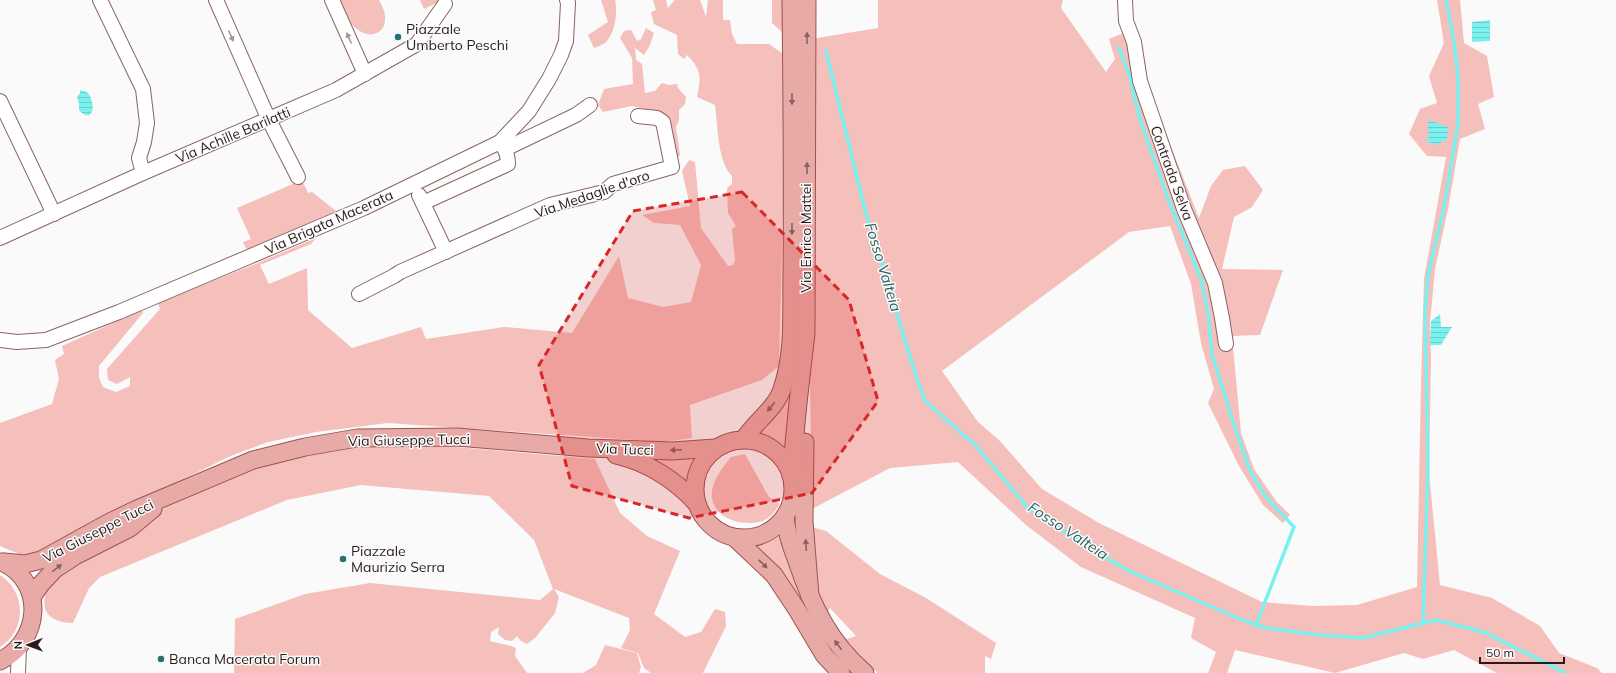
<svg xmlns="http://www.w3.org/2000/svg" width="1616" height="673" font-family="Mulish,sans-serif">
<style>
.grass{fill:#f5bfbb}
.water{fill:url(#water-rules)}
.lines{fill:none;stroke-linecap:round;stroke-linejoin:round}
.stream{stroke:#7af1ef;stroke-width:3.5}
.minor-casing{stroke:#886562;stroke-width:16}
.major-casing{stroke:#9b5350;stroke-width:19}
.minor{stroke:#fff;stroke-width:14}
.major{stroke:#e8aaa7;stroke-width:17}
.oneway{fill:#9f9898}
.oneway2{fill:#886260}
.marked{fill:#d62828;fill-opacity:0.2;stroke:#d62828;stroke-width:3;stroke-dasharray:8 5;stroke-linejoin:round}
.poi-dot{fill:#26716f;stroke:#fafafa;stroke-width:1.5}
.labels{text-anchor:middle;stroke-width:3;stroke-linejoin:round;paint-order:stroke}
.poi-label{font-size:14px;fill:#291b1a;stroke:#fafafa;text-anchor:start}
.street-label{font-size:14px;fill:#291b1a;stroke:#fafafa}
.water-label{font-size:15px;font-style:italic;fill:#2d605f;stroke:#fafafa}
</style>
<defs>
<pattern id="water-rules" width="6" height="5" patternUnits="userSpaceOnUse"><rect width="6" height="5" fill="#7af1ef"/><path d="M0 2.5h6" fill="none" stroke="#6acecc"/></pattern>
</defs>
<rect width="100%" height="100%" fill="#fafafa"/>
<g class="grass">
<path d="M340,0H379C382,6 386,13 385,21C383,36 367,38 357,29C348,23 344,10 340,0Z"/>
<polygon points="420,0 443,0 424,9"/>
<path d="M601,0H615C618,12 615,33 606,42C603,45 598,46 594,48L588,35L608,22Z"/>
<path d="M653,0H666L668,8L675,0H700L706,17L708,0H723V20H730L732,34L737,44H769L783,54V210L779,366L762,380L690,405L692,438L664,442L388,423L316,432L268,442L228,457L43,550L24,556L0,546V423L52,404L59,379L55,360L64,354L62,346L142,310L143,313L99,366V378L103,387L116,392L130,386V377L117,384L108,380L107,369L160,309L158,303L258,263L316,238L311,244L260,265L269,284L307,268L308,310L352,348L421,327L426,339L504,327L572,333L619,256L628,298L663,307L691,302L701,265L680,225L654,223L642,215L690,206L682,171L689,160L695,162L701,228L728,266L733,265L735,261L732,229L736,226L728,213L727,188L732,184V176C717,161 718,125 715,105L697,97C701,76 702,71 687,55L684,59L678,54L677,35L654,24L651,12L656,10Z"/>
<polygon points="772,0 783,0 783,33 772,23"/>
<polygon points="878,0 1063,0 1061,8 1106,72 1115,59 1109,39 1126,32 1199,218 1211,186 1223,170 1245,166 1263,190 1252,207 1234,217 1222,269 1283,270 1260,335 1232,336 1241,433 1254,469 1276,501 1290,515 1283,523 1263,505 1239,466 1208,403 1214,389 1201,343 1191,284 1170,226 1129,232 942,371 978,422 1000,441 1042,489 1099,523 1262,602 1313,606 1357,605 1417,587 1421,384 1424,279 1446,157 1427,156 1409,134 1420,109 1437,103 1429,76 1444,43 1437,0 1460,0 1464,43 1487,56 1494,97 1478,104 1485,129 1460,139 1448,209 1435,269 1430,323 1431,359 1429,473 1440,585 1492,598 1540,626 1559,653 1597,668 1602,673 1497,673 1454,650 1423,659 1404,653 1335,673 1235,650 1227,673 1208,673 1216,652 1191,638 1195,618 1081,567 1026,525 958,462 890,468 812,509 809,329 811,39 878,28"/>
<polygon points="646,28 654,33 650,45 644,55 635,48 636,60 642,64 645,93 655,91 662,83 669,85 677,84 678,88 686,97 685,104 679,110 679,120 676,127 680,155 676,160 670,124 654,111 632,106 603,112 598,105 604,89 633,84 632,58 620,38 624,31 631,30 637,41 641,39"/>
<polygon points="302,180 308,193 312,192 336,211 247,250 243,242 251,239 237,208"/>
<polygon points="795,367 787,451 774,440 759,433"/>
<path d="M405,444L456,447L595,459L620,513L647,536L680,551L654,614L685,637L701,632L715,609L725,612L726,626L703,673H651L644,668L638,653L621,648L630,630L629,618L554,589L559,597L555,613L536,637L527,644L521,641L517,636L512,641L505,640L498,634L499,627L491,632L490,641C499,644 507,644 516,648L515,656L527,673H234L235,619L305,594L370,583L540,600L553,589L534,540L489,496L361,485L287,500L100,577L89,588L73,623C40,622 37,600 56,577C61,572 71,568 77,565C97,553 118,543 137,530C146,524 154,515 163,509C177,498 197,491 214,484C244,472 275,461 306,455C339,448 372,446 405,444Z"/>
<path d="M745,454L769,497L780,504C775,511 771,518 762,521C745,527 715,520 712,498C710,483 722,468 731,457Z"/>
<polygon points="641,456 697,457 689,475 688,485"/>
<polygon points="812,527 826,531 880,574 926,598 996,643 991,659 985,656 985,673 878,673 855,654 844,640 856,636 830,608 826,616 814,591"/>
<polygon points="781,535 808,608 806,609 789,582 756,547 773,540"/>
<path d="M0,575C26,592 27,630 0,647Z"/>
<polygon points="605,645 637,653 641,667 639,673 583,673 596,665"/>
</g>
<g class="water">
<polygon points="1490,20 1490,41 1472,42 1472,22"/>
<path d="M80,90L87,92C98,105 92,125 79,110V104L77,97L80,93Z"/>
<polygon points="1428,120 1448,127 1447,139 1437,145 1424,140 1429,137"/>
<polygon points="1440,314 1441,327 1452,327 1441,345 1430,345 1431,321"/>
</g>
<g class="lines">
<g class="stream">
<polyline points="1119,48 1130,77 1140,120 1170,204 1201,279 1208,313 1212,354 1233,422 1250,471 1266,497 1294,527 1256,625"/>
<polyline points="826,51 865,210 915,373 925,401 976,446 1028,508 1101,555 1131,572 1245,621 1266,628 1320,635 1362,638 1436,620 1484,632 1566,673"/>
<polyline points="1423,623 1428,465 1425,314 1428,275 1444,207 1458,124 1458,75 1454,42 1446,0"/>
</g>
<defs>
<g id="minor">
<polyline points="100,0 143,89 147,123 144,142 139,158 143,173"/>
<polyline points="216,0 269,120 298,177"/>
<polyline points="332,0 365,74"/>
<polyline points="1125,0 1126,21 1134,42 1140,81 1184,209 1215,283 1222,318 1226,344"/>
<polyline points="0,101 54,214"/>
<polyline points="505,149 576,115 590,105"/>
<polyline points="419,195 446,252"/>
<path d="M423,203L508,164C508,155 506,149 500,142"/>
<polyline points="0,238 143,173 336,90 417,44 445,4"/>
<polyline points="359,294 394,276 400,272 550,205 604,192 613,184 672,167 663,122 657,118 638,116"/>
<polyline points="0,340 17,342 46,340 119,312 364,208 500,142 529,111 549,79 561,55 566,41 568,3 567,0"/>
<polyline points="18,673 19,648"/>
</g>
<g id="major">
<path d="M744,439C755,422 776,408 782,389C795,352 791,310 792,272C793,181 792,91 791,0"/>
<circle cx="744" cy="489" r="49"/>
<polyline points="805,442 804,521 810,596"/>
<path d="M616,455C647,462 676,480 697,504"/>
<polyline points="791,475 798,403 806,333 807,0"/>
<path d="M785,516C786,532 791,546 797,561C811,604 830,643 865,673"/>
<polyline points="735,538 774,575 796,608 824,655 841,673"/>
<polyline points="4,562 25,564 41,560 108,523 137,509 253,460 305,447 357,438 457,437 588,448 672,451 715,448"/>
<polyline points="32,597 41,584 55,569 75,556 130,528 153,509"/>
<path d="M0,661C41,641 46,582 2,562"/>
</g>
</defs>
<use href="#minor" class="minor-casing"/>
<use href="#major" class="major-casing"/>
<use href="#minor" class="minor"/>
<use href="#major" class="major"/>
</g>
<defs><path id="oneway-solid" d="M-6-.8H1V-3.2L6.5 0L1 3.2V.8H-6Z"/></defs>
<g class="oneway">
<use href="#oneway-solid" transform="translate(231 36) rotate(66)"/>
<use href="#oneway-solid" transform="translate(349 38) rotate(-114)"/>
</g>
<g class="oneway2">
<use href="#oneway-solid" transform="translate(807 38) rotate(-90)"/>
<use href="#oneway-solid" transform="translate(792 99) rotate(90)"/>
<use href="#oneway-solid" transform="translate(807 168) rotate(-90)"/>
<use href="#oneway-solid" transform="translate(792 229) rotate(90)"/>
<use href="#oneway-solid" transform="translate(771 407) rotate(128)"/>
<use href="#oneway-solid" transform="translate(676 450) rotate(178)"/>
<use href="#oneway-solid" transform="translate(806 545) rotate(-93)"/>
<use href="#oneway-solid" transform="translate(763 564) rotate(44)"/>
<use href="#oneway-solid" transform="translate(57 568) rotate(-38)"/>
<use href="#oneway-solid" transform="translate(838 645) rotate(-127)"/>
</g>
<path class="marked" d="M742,192L849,300L878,401L812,493L689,518L572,486L539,365L633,211Z"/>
<g class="poi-dot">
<circle cx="398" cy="37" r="4"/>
<circle cx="343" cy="559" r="4"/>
<circle cx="161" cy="659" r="4"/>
</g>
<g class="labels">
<g class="poi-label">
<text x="406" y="34">Piazzale<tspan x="406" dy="16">Umberto Peschi</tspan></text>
<text x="351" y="556">Piazzale<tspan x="351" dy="16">Maurizio Serra</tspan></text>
<text x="169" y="664">Banca Macerata Forum</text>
</g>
<g class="street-label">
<text transform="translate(233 135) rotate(-23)" y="5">Via Achille Barilatti</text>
<text transform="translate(1172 173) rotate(70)" y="5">Contrada Selva</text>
<text transform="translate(592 194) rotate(-19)" y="5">Via Medaglie d'oro</text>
<text transform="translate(329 222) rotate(-24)" y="5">Via Brigata Macerata</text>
<text transform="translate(806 238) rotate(-90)" y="5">Via Enrico Mattei</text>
<text transform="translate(409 440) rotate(-1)" y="5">Via Giuseppe Tucci</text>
<text transform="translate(625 449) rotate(2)" y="5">Via Tucci</text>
<text transform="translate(98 531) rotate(-27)" y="5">Via Giuseppe Tucci</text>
</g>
<g class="water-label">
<text transform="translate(883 267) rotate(73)" y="5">Fosso Valteia</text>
<text transform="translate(1068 531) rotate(33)" y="5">Fosso Valteia</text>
</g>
</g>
<g transform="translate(28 645) rotate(269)" stroke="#fafafa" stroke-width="3" paint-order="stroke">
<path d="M0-3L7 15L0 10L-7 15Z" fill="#291b1a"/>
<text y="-6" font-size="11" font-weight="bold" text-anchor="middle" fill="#291b1a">N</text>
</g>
<path d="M1480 657v6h84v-6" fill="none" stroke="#291b1a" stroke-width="2"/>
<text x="1486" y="657" font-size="12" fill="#291b1a" stroke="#fafafa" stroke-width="3" paint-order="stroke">50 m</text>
</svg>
